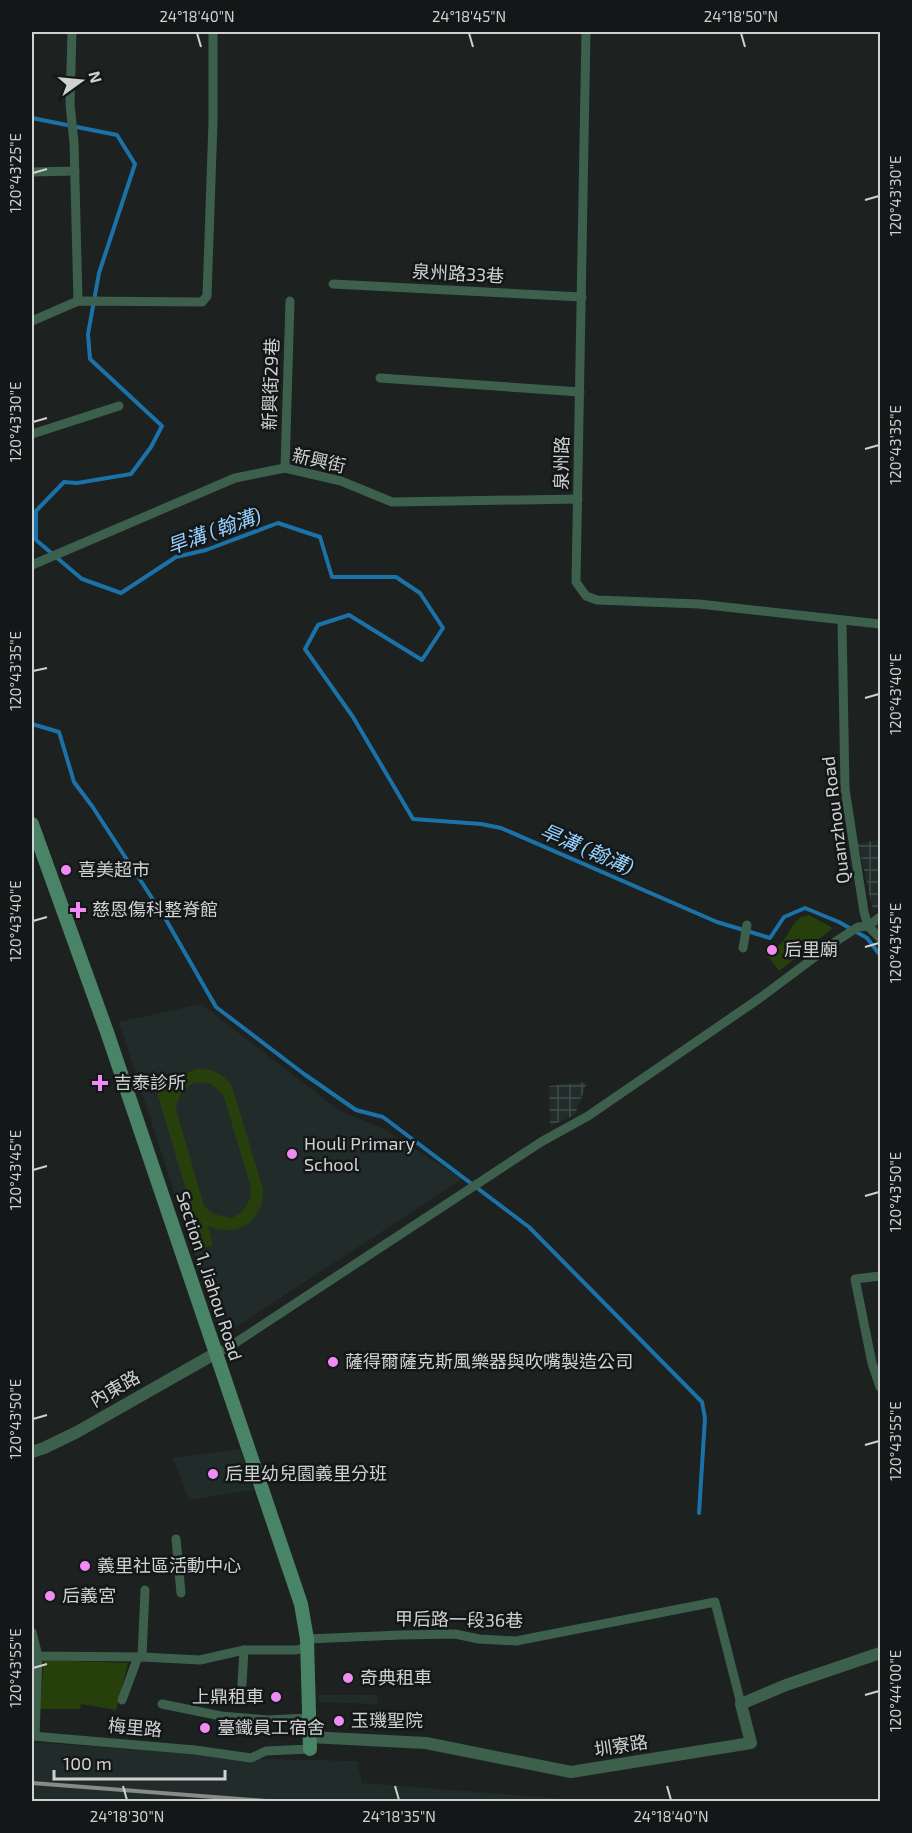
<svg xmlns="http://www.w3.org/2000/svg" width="912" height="1833" font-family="'Exo 2','Noto Sans TC',sans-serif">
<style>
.built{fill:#212c2a}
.industrial{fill:url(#industrial-grid)}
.green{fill:#27400b;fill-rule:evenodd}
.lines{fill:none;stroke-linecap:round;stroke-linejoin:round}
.stream{stroke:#1a72a9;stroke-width:4}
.minor{stroke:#3c604c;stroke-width:9}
.tertiary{stroke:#3c604c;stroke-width:12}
.secondary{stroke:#488465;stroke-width:14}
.rail{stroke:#898b8b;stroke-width:4}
.ticks{fill:none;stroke:#d0d2d2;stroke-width:2}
.poi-dot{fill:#f08bf5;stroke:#141717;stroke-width:2}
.labels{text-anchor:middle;stroke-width:5;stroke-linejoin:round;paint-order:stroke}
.street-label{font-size:18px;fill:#d0d2d2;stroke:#141717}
.poi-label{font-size:18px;fill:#d0d2d2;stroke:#141717;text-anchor:start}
.water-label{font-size:20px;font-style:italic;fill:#97d1ff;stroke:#141717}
.neatline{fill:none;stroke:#d0d2d2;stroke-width:2}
.ticks-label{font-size:15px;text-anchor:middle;fill:#d0d2d2}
</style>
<defs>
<pattern id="industrial-grid" width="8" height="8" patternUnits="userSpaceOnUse" patternTransform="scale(1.5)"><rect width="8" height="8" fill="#212c2a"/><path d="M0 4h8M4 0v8" fill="none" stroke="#404a48"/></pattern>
</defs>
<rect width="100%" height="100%" fill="#1d2120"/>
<g class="built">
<polygon points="201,1004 340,1111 384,1129 462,1179 221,1337 119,1022"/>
<polygon points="240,1449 253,1490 189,1500 173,1458"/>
<polygon points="319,1695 378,1695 377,1704 319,1702"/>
<polygon points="32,1742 260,1759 357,1761 362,1783 592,1801 32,1801"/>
</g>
<g class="industrial">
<polygon points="880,839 880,907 873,910 858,844"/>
<polygon points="587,1082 575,1115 550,1126 549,1086"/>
</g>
<g class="green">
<path d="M809,915L833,928L779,971L768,956L771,949C791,944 788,917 809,915Z"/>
<path d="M199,1069C214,1069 223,1074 232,1086L263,1189C264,1222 237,1238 208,1226L213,1246L203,1247L156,1089L165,1085L169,1094C172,1080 185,1072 199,1069ZM196,1082L211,1084L223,1094L251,1188C251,1203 245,1211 232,1218L213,1214L204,1206L176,1109C179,1096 182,1087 196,1082Z"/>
<polygon points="44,1660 128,1663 116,1710 81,1704 80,1709 40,1709"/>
</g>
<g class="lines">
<g class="stream">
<polyline points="32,118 117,135 135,164 99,273 88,334 90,359 162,426 151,447 131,474 77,483 64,482 36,511 36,540 82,579 121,593 176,557 206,550 278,523 320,537 332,577 396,577 420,593 443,628 422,660 349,615 318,625 305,649 353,717 413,819 481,824 501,828 717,922 770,938 784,917 805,908 839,922 867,938 880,955"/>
<polyline points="32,724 59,732 74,782 92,806 165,918 216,1007 304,1074 356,1110 383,1117 529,1227 702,1402 705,1418 699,1513"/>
</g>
<g class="minor">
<polyline points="72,32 70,104 74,143 78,301"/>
<polyline points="586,32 576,582 586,596 597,600 699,604 880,624"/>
<polyline points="32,172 75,171"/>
<polyline points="333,284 582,297"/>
<polyline points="32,321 78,301 202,302 207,296 213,122 213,32"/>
<polyline points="380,378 580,392"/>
<polyline points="32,434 119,406"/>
<polyline points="285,468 290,301"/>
<polyline points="32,565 235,478 285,468 341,481 392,502 578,499"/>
<polyline points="842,621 845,789 864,912 868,926 880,938"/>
<polyline points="743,948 747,925"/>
<polyline points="880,1276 855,1279 872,1363 880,1387"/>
<polyline points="216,1353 229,1347 541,1142 588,1116 760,998 835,942 858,927 868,926 880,917"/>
<polyline points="176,1539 181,1593"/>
<polyline points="32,1632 38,1656 142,1657 200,1660 244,1650 296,1650 308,1647"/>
<polyline points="307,1639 401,1635 455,1634 479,1639 516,1641 715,1602 741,1704"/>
<polyline points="142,1657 145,1590"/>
<polyline points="242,1684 244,1650"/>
<polyline points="122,1700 138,1657"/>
<polyline points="162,1704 221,1716 268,1720 309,1718"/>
<polyline points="32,1736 195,1750 251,1758 266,1751 310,1749"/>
<polyline points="35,1736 38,1656"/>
</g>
<g class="tertiary">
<polyline points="32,1452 44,1448 77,1432 216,1353"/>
<polyline points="309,1737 426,1743 571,1772 751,1743 741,1704 786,1685 880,1653"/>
</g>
<polyline class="secondary" points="32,824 107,1032 301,1604 307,1639 310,1749"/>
<polyline class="rail" points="32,1783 279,1802"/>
</g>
<path class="ticks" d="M197,33L201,47M469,33L473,47M741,33L745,47M33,173L47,169M865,200L879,196M33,422L47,418M865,449L879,445M33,671L47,668M865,698L879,694M33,921L47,917M865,947L879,943M33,1170L47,1166M865,1196L879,1192M33,1419L47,1415M865,1445L879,1441M33,1668L47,1664M865,1695L879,1691M123,1786L127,1800M395,1786L399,1800M667,1786L671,1800"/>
<g class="poi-dot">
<circle cx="66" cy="870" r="6"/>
<path d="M75 901h6v6h6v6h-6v6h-6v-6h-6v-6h6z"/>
<circle cx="772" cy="950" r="6"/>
<path d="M97 1074h6v6h6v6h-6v6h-6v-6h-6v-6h6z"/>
<circle cx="292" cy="1154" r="6"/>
<circle cx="333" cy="1362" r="6"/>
<circle cx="213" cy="1474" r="6"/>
<circle cx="85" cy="1566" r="6"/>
<circle cx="50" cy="1596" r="6"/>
<circle cx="348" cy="1678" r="6"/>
<circle cx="276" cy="1697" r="6"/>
<circle cx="339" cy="1721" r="6"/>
<circle cx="205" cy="1728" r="6"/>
</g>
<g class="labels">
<g class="street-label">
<text transform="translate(458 274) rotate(3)" y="6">泉州路33巷</text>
<text transform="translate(271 384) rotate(-88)" y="6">新興街29巷</text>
<text transform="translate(319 461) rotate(13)" y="6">新興街</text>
<text transform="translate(562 463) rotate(-89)" y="6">泉州路</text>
<text transform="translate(836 820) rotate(-97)" y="6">Quanzhou Road</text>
<text transform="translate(209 1276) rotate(72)" y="6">Section 1, Jiahou Road</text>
<text transform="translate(115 1389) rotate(-30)" y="6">內東路</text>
<text transform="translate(459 1620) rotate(1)" y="6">甲后路一段36巷</text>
<text transform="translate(135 1728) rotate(5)" y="6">梅里路</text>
<text transform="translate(621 1746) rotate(-9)" y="6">圳寮路</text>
</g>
<g class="poi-label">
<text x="78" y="876">喜美超市</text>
<text x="92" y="916">慈恩傷科整脊館</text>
<text x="784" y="956">后里廟</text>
<text x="114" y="1089">吉泰診所</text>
<text x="304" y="1150">Houli Primary<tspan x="304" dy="21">School</tspan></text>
<text x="345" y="1368">薩得爾薩克斯風樂器與吹嘴製造公司</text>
<text x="225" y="1480">后里幼兒園義里分班</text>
<text x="97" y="1572">義里社區活動中心</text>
<text x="62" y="1602">后義宮</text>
<text x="360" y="1684">奇典租車</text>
<text x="264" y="1703" text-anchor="end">上鼎租車</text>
<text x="351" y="1727">玉璣聖院</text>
<text x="217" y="1734">臺鐵員工宿舍</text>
</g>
<g class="water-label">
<text transform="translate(214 531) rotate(-20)" y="7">旱溝 (翰溝)</text>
<text transform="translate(587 849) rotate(23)" y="7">旱溝 (翰溝)</text>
</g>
</g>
<rect width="912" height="1833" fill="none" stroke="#141717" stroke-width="66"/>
<g transform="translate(81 81) rotate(75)" stroke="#141717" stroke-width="4.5" paint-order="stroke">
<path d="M0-4.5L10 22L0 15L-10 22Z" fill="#d0d2d2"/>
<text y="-9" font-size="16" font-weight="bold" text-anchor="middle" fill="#d0d2d2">N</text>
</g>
<path d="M54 1770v9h171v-9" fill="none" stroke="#d0d2d2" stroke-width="3"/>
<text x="63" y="1770" font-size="18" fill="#d0d2d2" stroke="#141717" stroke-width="4.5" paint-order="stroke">100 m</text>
<rect x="33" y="33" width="846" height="1767" class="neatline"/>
<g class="ticks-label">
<text x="197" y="22">24°18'40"N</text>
<text x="469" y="22">24°18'45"N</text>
<text x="741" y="22">24°18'50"N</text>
<text transform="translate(16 173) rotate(-90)" y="5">120°43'25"E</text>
<text transform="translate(896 196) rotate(-90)" y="5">120°43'30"E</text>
<text transform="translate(16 422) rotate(-90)" y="5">120°43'30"E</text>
<text transform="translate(896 445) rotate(-90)" y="5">120°43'35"E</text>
<text transform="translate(16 671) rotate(-90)" y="5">120°43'35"E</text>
<text transform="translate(896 694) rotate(-90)" y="5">120°43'40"E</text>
<text transform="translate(16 921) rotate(-90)" y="5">120°43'40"E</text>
<text transform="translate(896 943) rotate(-90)" y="5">120°43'45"E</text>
<text transform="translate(16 1170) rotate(-90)" y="5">120°43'45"E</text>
<text transform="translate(896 1192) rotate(-90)" y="5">120°43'50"E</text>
<text transform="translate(16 1419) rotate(-90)" y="5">120°43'50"E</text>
<text transform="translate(896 1441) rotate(-90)" y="5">120°43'55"E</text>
<text transform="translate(16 1668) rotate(-90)" y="5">120°43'55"E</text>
<text transform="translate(896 1691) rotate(-90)" y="5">120°44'00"E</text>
<text x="127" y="1822">24°18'30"N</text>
<text x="399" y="1822">24°18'35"N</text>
<text x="671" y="1822">24°18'40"N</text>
</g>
</svg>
